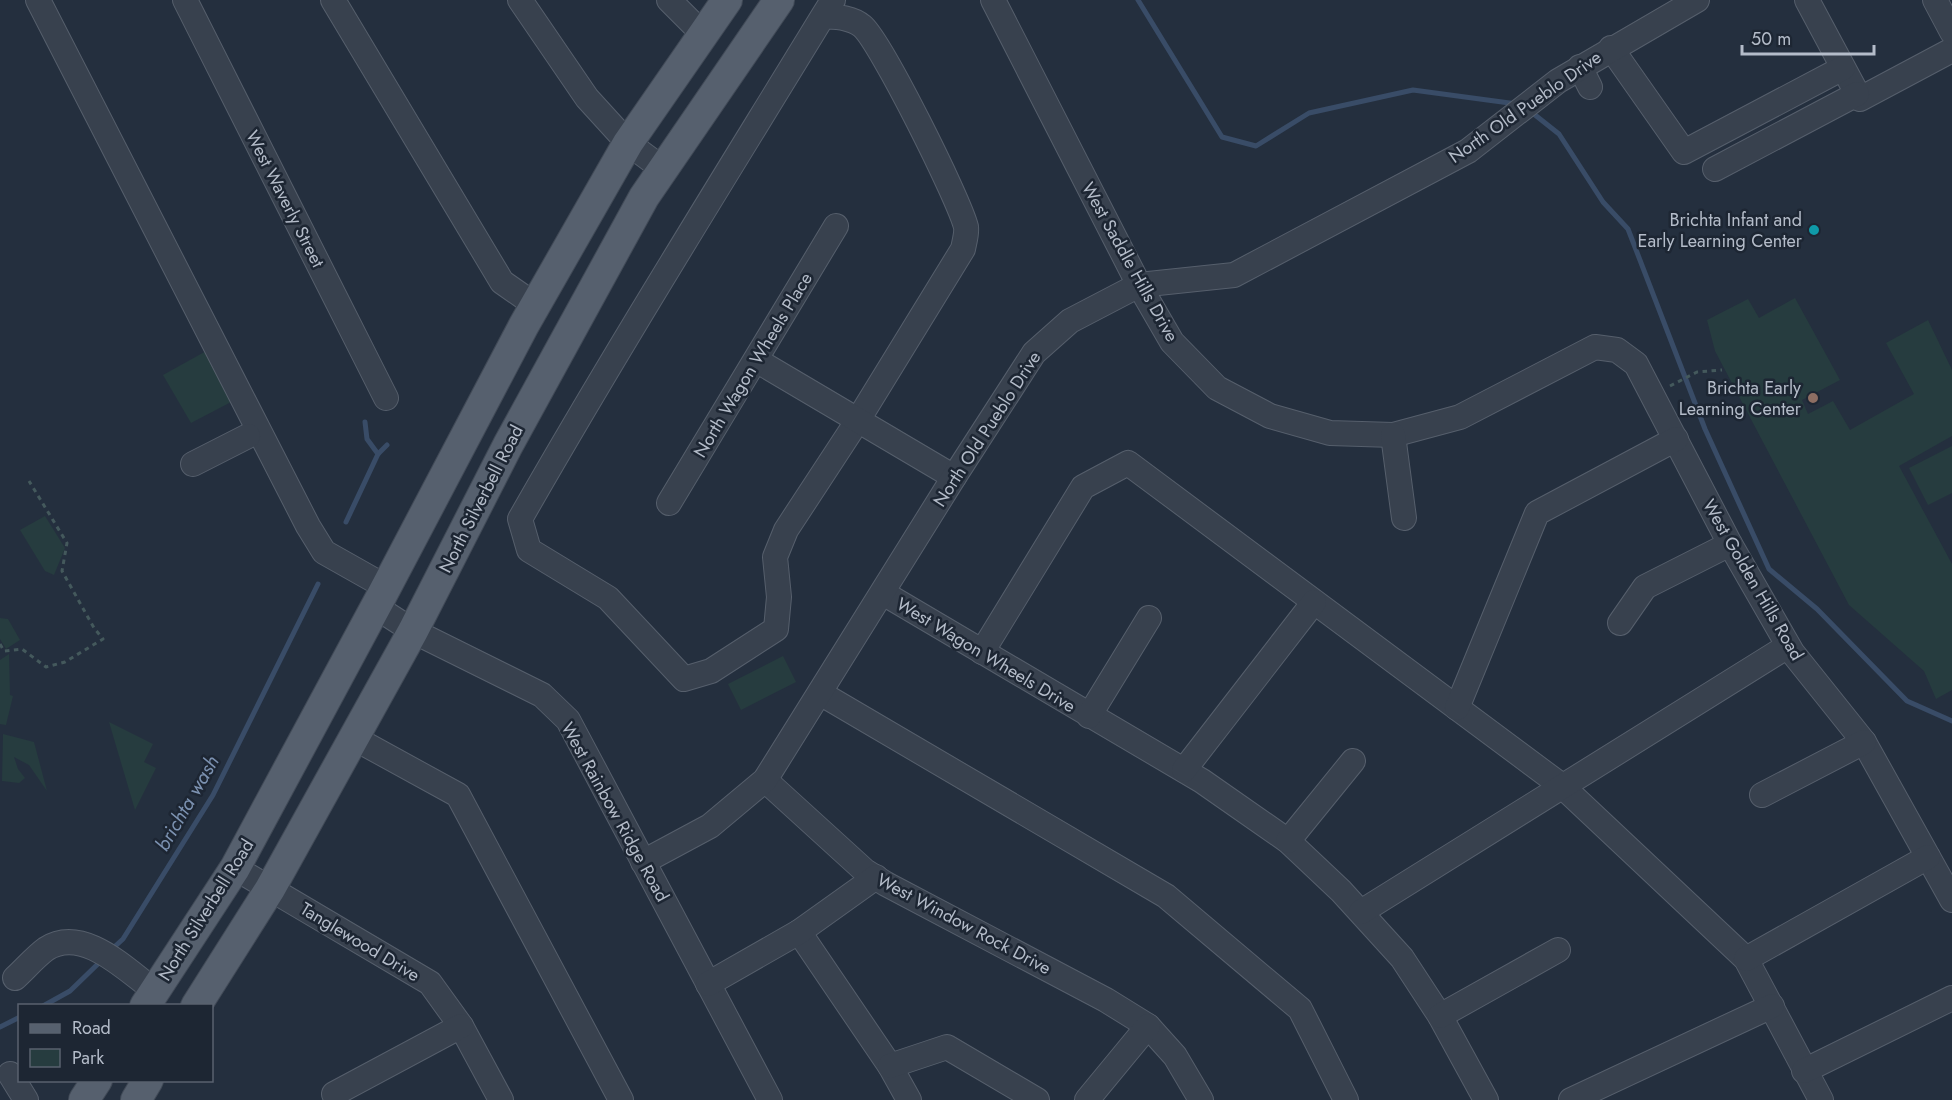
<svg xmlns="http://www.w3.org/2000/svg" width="1952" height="1100" font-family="Jost,sans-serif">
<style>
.green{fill:#263c3f}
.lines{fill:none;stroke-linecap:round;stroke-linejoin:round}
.stream{stroke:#394c67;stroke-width:5}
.minor-casing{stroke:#565f6c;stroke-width:26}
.major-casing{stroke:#414a57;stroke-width:32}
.path{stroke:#44595c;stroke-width:3;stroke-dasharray:4.5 4.5;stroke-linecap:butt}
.minor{stroke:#38414e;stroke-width:24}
.major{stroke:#56606e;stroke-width:30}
.culture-dot{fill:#0f9aa8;stroke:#1d2633;stroke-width:2}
.education-dot{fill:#8d6e63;stroke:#1d2633;stroke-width:2}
.labels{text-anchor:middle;stroke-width:5;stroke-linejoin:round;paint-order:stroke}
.street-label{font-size:18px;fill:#b4bcc9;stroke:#1d2633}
.poi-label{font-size:18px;fill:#b4bcc9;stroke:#1d2633;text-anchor:end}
.water-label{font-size:20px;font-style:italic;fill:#7c92b1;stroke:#1d2633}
</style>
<rect width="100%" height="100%" fill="#242f3e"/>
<g class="green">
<polygon points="1795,298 1840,380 1802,400 1808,414 1833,401 1850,430 1914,394 1886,343 1928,320 1952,370 1952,436 1899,466 1952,564 1952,690 1936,699 1924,671 1849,605 1715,351 1707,320 1748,299 1759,318"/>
<polygon points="208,350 235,400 191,423 163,375"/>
<polygon points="1952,446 1952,493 1928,505 1909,468"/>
<polygon points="45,516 65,548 54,575 45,571 20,530"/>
<polygon points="0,618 8,619 20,640 6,649 0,639"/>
<polygon points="9,654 10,695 13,696 6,725 0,724 0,660"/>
<polygon points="783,656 796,682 741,710 728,684"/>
<polygon points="109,722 153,744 144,762 156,768 135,810"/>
<polygon points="3,734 34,742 47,791 29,765 14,757 18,769 25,778 19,783 2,781"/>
</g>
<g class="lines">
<g class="stream">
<polyline points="1138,0 1222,137 1256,146 1309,113 1413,90 1517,104"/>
<polyline points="1530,111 1559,134 1603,202 1628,229 1705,429 1769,569 1817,609 1907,701 1952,721"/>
<polyline points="365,422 367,439 378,454"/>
<polyline points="346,522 378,454 387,445"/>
<polyline points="111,950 123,939 213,795 318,584"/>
<polyline points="43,1006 70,991 103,959"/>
<polyline points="0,1027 20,1017"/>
</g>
<defs>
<g id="minor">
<polyline points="38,0 308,526 324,552 386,587"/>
<polyline points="185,0 386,398"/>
<polyline points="333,0 502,282 535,305"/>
<polyline points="520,0 587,98 628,143 663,169"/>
<polyline points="669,0 703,34"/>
<polyline points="993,0 1139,285 1172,342 1217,388 1270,416 1330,433 1393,435 1460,417 1595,347 1617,350 1636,364 1730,544 1792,652 1864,742 1952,900"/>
<polyline points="1807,0 1860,99 1952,50"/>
<polyline points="1935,0 1952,32"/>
<path d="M823,16C836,17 851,17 862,26C880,40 960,201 966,227C967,234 964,243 963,249L858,420L786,530L775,557L779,597L776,629L711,671L684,679L608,598L529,550L520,519C617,349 721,183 823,16L833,0"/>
<polyline points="1611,48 1684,152 1843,68"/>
<polyline points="1580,67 1590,87"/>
<polyline points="1715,169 1857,94"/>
<polyline points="756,360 954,477"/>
<polyline points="1393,435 1404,518"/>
<polyline points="193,464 248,436"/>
<polyline points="669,503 836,226"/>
<polyline points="883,593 1202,781 1288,841 1341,891 1402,958 1440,1016 1486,1100"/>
<polyline points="376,607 413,631 542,695 568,720 770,1100"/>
<polyline points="1620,623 1645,587 1730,544"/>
<polyline points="982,652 1083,487 1128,463 1562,786 1746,959 1821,1100"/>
<polyline points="820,693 1166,896 1300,1009 1346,1100"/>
<polyline points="1457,708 1537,513 1676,439"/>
<polyline points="1089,716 1149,618"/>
<polyline points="354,738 458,795 621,1100"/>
<polyline points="1184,770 1314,602"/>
<polyline points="765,780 865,871 886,884 1106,1000 1148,1026 1175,1056 1201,1100"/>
<polyline points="1762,795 1864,742"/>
<polyline points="1288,841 1353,761"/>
<polyline points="643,862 710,826 765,780 954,477 1034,353 1070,321 1139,285 1234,275 1468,151 1558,81 1697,0"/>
<polyline points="235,868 430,983 461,1026 501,1100"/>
<polyline points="1361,912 1788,646"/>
<polyline points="799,932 890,1066 909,1100"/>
<polyline points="1746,959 1928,857"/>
<path d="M15,978C25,969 35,957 46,949C83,925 126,970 155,991"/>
<polyline points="708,984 799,932 876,877"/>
<polyline points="1440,1016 1558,950"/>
<polyline points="890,1066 947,1047 1037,1100"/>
<polyline points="1804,1071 1952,998"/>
<polyline points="10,1074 26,1100"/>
<polyline points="334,1094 461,1026"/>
<polyline points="1087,1100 1148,1026"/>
<polyline points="1571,1100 1772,1006"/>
</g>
<g id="major">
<polyline points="145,1006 235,868 382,595 524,325 628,143 727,0"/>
<polyline points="196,1006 270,889 413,631 508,445 644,197 779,0"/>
<polyline points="84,1100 97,1080"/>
<polyline points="136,1100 148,1080"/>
</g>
</defs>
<use href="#minor" class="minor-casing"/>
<use href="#major" class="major-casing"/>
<g class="path">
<polyline points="1670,386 1697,372 1722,370"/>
<polyline points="0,644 4,651 22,649 46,667 65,662 103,639 94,628 62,571 67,543 29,481"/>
</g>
<use href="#minor" class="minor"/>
<use href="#major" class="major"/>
</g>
<circle class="culture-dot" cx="1814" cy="230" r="6"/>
<circle class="education-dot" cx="1813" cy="398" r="6"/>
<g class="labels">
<g class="street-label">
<text transform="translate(1525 107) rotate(-35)" y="6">North Old Pueblo Drive</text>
<text transform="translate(285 199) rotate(63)" y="6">West Waverly Street</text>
<text transform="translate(1130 262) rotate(61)" y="6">West Saddle Hills Drive</text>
<text transform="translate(753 365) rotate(-59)" y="6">North Wagon Wheels Place</text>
<text transform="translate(987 429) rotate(-57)" y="6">North Old Pueblo Drive</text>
<text transform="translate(481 499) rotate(-63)" y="6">North Silverbell Road</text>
<text transform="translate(1753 580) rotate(60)" y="6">West Golden Hills Road</text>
<text transform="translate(986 655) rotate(31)" y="6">West Wagon Wheels Drive</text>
<text transform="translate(615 812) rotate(61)" y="6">West Rainbow Ridge Road</text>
<text transform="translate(206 910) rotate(-58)" y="6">North Silverbell Road</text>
<text transform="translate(964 924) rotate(28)" y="6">West Window Rock Drive</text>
<text transform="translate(360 942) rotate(31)" y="6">Tanglewood Drive</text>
</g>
<g class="poi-label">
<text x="1802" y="226">Brichta Infant and<tspan x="1802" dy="21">Early Learning Center</tspan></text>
<text x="1801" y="394">Brichta Early<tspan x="1801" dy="21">Learning Center</tspan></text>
</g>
<g class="water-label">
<text transform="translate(187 803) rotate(-60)" y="7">brichta wash</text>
</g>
</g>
<rect x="18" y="1004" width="195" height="78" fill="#1d2633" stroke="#59626f" stroke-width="1.5"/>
<rect x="30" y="1024" width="30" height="9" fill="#56606e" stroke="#59626f" stroke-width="1.5"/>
<text x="72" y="1034" font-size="18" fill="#b4bcc9">Road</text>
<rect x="30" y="1049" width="30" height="18" fill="#263c3f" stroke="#59626f" stroke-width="1.5"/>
<text x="72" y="1064" font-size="18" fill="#b4bcc9">Park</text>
<path d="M1742 45v9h132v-9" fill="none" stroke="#b4bcc9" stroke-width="3"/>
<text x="1751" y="45" font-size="18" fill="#b4bcc9" stroke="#1d2633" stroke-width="4.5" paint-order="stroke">50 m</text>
</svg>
